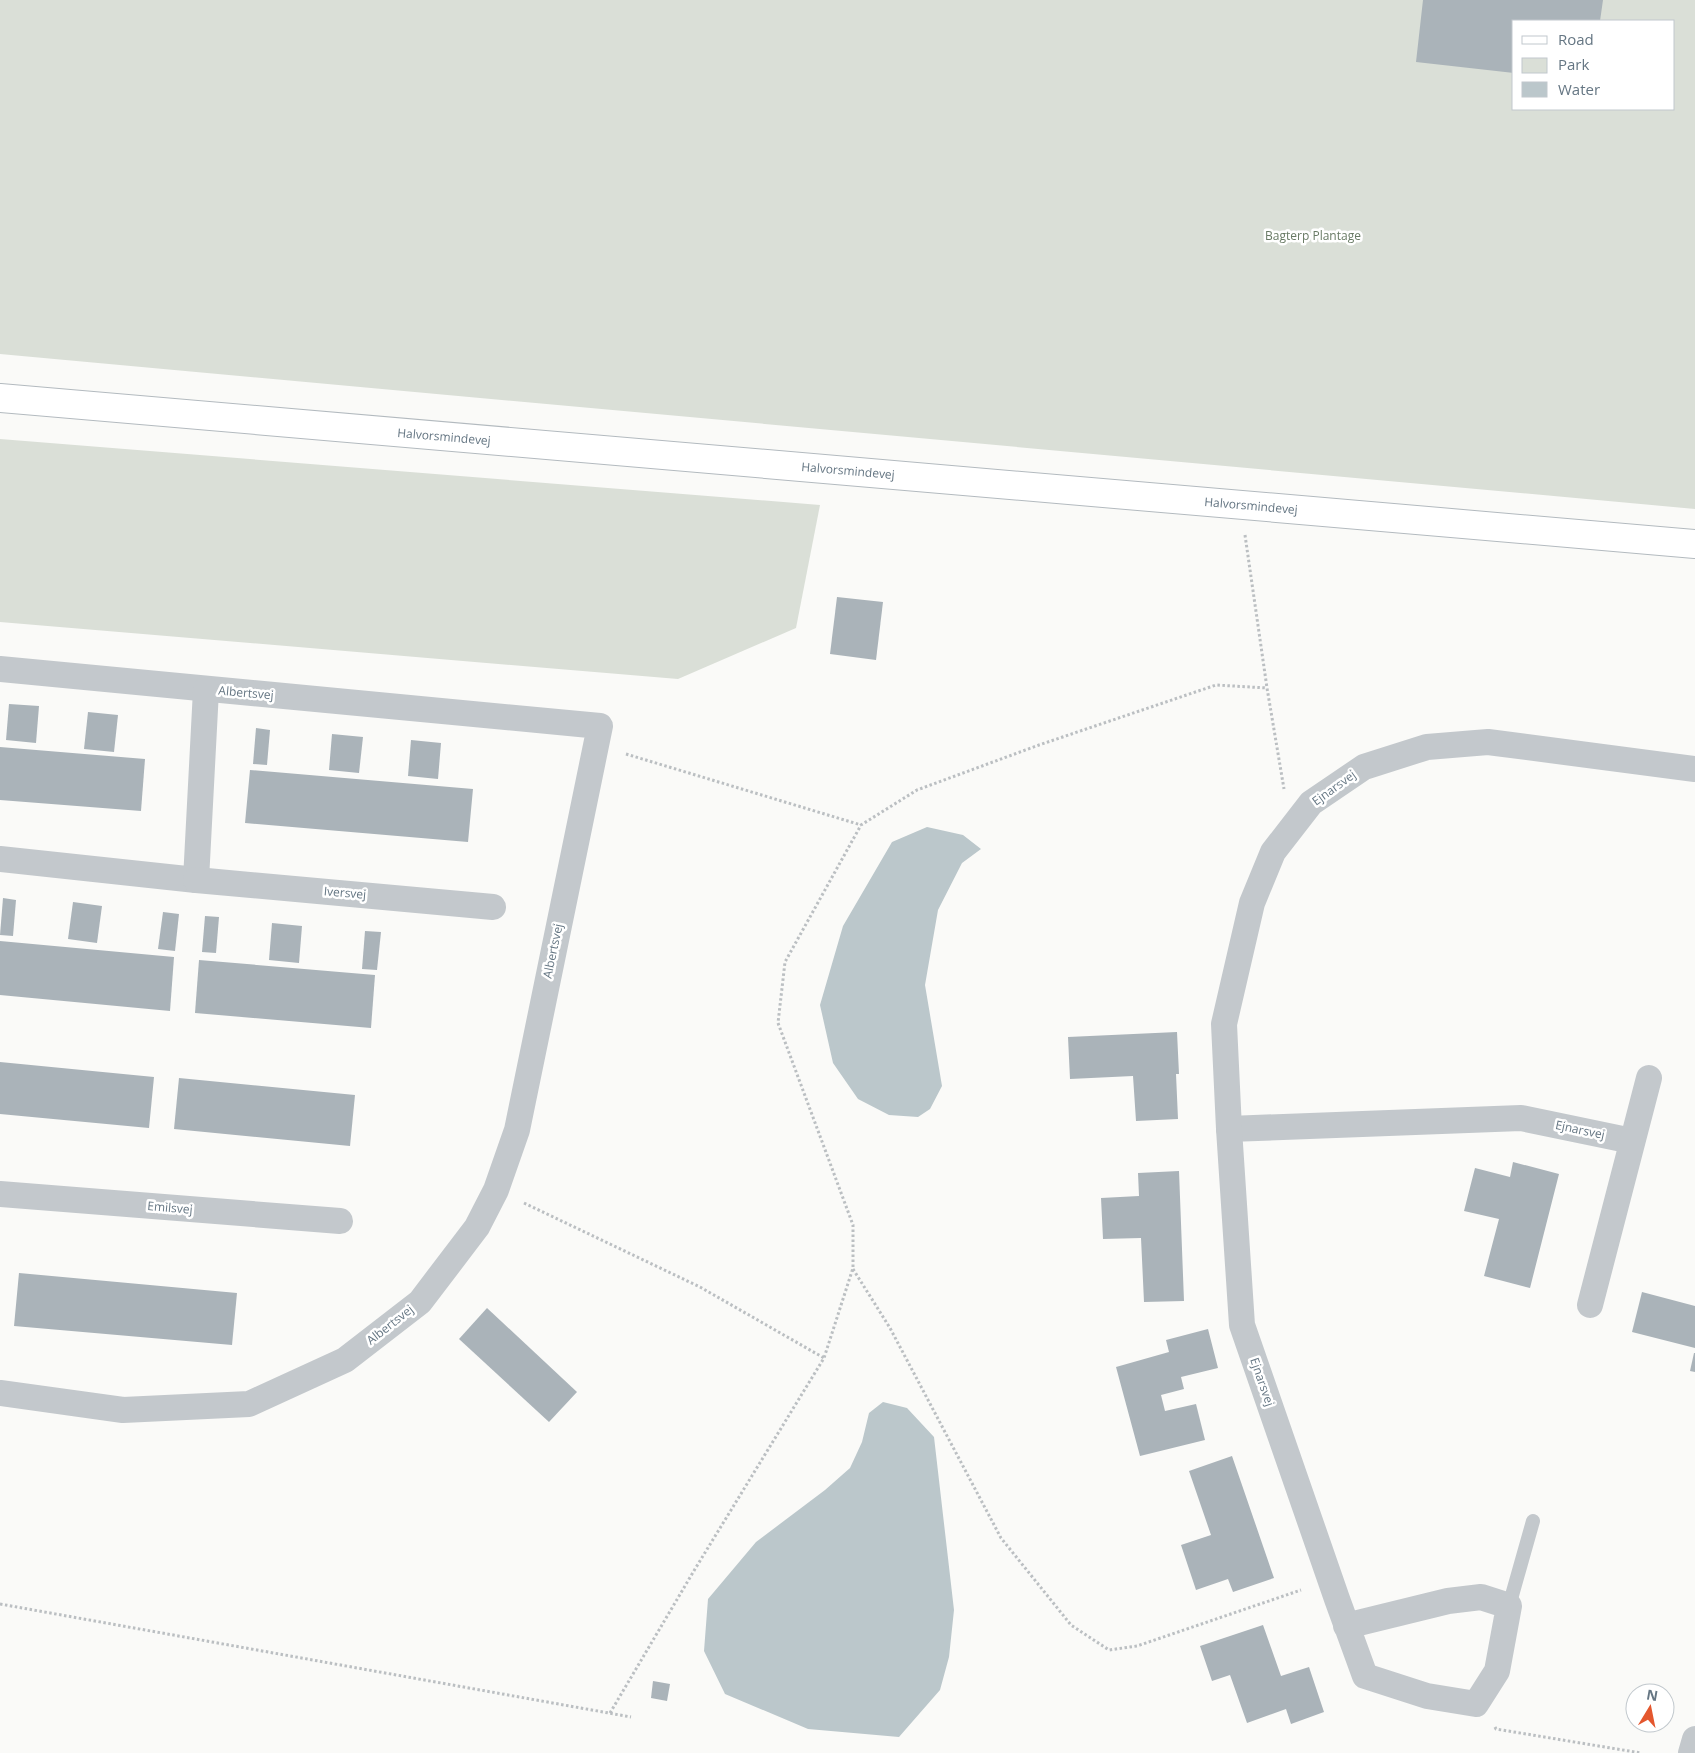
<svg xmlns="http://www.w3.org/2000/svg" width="1695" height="1753" font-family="'Open Sans',sans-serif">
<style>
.green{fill:#dadfd7;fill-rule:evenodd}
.water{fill:#bbc7cb}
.building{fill:#aab3b9}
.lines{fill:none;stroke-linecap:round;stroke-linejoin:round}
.secondary-casing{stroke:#b3babf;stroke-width:30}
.path{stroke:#bbbfc2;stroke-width:3;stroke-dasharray:2.5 2.5;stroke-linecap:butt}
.lane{stroke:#c3c8cc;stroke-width:14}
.street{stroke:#c3c8cc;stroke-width:26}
.secondary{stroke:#fff;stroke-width:28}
.labels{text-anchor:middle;stroke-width:5;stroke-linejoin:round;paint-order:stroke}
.park-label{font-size:12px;fill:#687a64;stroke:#fff}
.street-label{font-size:12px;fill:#657683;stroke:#fff}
</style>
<rect width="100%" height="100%" fill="#fafaf8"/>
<g class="green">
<path d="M0,0H1695V509L0,354ZM1514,21H1674V109H1514Z"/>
<polygon points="0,439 820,505 796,628 678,679 0,622"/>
</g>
<g class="water">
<polygon points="927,827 963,835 981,849 962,863 938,910 925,985 942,1086 930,1109 918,1117 889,1115 858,1099 833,1063 820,1005 843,926 892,842"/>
<polygon points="883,1402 907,1408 934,1437 954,1610 949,1657 940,1690 899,1737 808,1729 725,1694 704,1651 708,1599 756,1542 825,1490 850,1468 862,1442 869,1413"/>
</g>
<g class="building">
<polygon points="1423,0 1603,0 1600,21 1514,21 1514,73 1416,62"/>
<polygon points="837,597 883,602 876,660 830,654"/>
<polygon points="9,704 39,706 36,743 6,740"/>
<polygon points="88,712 118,715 114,752 84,749"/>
<polygon points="256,728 270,730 267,765 253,764"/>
<polygon points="332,734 363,737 359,773 329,770"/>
<polygon points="411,740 441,743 438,779 408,776"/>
<polygon points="0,747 145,759 141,811 0,800"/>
<polygon points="250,770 473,789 468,842 245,823"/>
<polygon points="3,898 16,900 13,936 0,935"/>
<polygon points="73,902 102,906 97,943 68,939"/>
<polygon points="163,912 179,914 175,951 158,949"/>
<polygon points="205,916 219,917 216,953 202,952"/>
<polygon points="272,923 302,926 299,963 269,960"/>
<polygon points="365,931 381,932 377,970 362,969"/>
<polygon points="0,941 174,957 170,1011 0,995"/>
<polygon points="199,960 375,975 371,1028 195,1013"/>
<polygon points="1177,1032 1179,1074 1176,1074 1178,1119 1136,1121 1133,1076 1070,1079 1068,1037"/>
<polygon points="0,1062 154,1077 149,1128 0,1114"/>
<polygon points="179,1078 355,1095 350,1146 174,1129"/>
<polygon points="1513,1162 1559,1174 1530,1288 1484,1276 1499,1219 1464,1211 1475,1168 1510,1177"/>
<polygon points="1179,1171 1184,1301 1144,1302 1141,1238 1103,1239 1101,1198 1139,1196 1138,1173"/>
<polygon points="19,1273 237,1293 232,1345 14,1326"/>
<polygon points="1642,1292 1695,1306 1695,1348 1632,1332"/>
<polygon points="487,1308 577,1392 549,1422 459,1339"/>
<polygon points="1208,1329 1218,1368 1181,1377 1184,1389 1161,1395 1165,1411 1196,1404 1205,1440 1140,1456 1116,1367 1169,1352 1166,1340"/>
<polygon points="1694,1353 1695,1353 1695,1372 1690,1371"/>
<polygon points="1232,1456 1274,1578 1233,1592 1228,1579 1196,1590 1181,1545 1211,1535 1189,1471"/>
<polygon points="1263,1625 1281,1676 1309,1667 1324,1712 1291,1724 1286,1709 1247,1723 1230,1675 1212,1681 1200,1646"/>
<polygon points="653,1681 670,1684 667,1701 651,1698"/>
</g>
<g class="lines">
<defs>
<polyline id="secondary" points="0,398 1695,544"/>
</defs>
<use href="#secondary" class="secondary-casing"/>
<g class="path">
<polyline points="1245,535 1267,688 1284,789"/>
<polyline points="626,754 861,825"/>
<polyline points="524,1203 700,1287 824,1358"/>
<polyline points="853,1269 890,1328 1001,1538 1071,1625 1109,1650 1137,1646 1301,1590"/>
<polyline points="0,1604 631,1717"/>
<polyline points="610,1713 695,1569 824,1358 853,1268 853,1225 778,1023 785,962 861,825 917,790 1039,745 1216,685 1267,688"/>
<polyline points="1495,1727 1496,1729 1641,1753"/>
</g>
<polyline class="lane" points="1509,1606 1533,1521"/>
<g class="street">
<polyline points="0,669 600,726 517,1130 496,1190 477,1227 420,1302 345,1360 249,1404 123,1410 0,1393"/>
<polyline points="0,859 196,880 206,690"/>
<polyline points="196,880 493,907"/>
<polyline points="1229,1129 1521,1118 1632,1141"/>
<polyline points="0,1194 340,1221"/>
<polyline points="1590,1305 1649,1078"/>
<polyline points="1346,1626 1448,1601 1481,1597 1509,1606 1497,1671 1476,1704 1427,1696 1365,1676 1337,1599 1242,1325 1229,1129 1224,1024 1252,903 1273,852 1311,803 1364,767 1427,747 1488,742 1695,769"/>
<polyline points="1691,1753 1695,1739"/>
</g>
<use href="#secondary" class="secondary"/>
</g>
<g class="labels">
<g class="park-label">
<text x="1313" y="240">Bagterp Plantage</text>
</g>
<g class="street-label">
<text transform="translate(444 437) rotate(5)" y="4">Halvorsmindevej</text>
<text transform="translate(848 471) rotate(5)" y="4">Halvorsmindevej</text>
<text transform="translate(1251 506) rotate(5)" y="4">Halvorsmindevej</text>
<text transform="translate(246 693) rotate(5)" y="4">Albertsvej</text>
<text transform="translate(1334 788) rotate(-36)" y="4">Ejnarsvej</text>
<text transform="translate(345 893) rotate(5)" y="4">Iversvej</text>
<text transform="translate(553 951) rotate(-78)" y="4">Albertsvej</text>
<text transform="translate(1580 1130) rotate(12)" y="4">Ejnarsvej</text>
<text transform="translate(170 1208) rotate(5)" y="4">Emilsvej</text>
<text transform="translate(390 1325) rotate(-38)" y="4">Albertsvej</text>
<text transform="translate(1262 1382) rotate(71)" y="4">Ejnarsvej</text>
</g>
</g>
<rect x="1512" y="20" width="162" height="90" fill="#ffffff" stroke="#c1c8cd"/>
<rect x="1522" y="36" width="25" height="8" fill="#ffffff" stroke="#c1c8cd"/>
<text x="1558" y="45" font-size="15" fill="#657683">Road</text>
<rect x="1522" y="58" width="25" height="15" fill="#dadfd7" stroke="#c1c8cd"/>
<text x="1558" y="70" font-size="15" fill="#657683">Park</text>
<rect x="1522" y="82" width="25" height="15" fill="#bbc7cb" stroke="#c1c8cd"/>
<text x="1558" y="95" font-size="15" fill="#657683">Water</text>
<g transform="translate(1650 1708) rotate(10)"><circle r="24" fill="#ffffff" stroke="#c1c8cd"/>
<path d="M0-4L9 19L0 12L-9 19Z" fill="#e4572e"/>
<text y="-8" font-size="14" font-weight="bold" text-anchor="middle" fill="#657683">N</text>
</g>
</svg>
